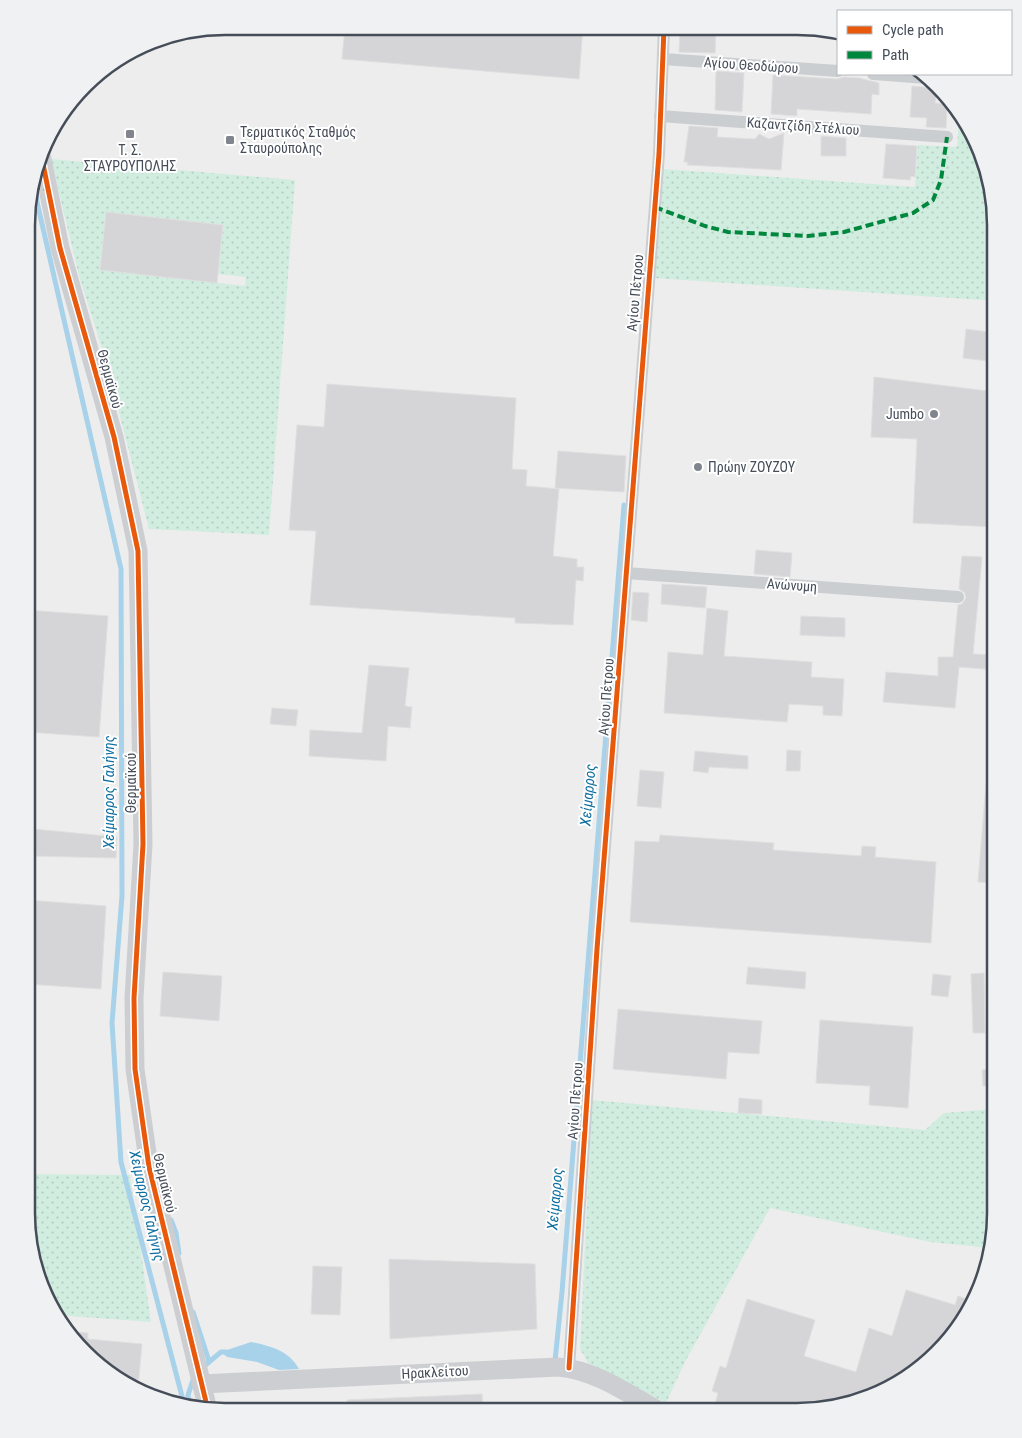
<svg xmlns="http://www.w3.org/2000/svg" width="1022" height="1438" font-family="'Roboto Condensed',sans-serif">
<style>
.grass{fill:url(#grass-dots);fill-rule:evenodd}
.water{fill:#a7d2ea}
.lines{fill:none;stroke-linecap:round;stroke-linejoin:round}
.stream{stroke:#a7d2ea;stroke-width:5}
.building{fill:#d5d5d7;stroke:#dfdfe0}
.street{stroke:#cbced1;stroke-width:12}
.secondary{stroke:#ccced1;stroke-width:19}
.quiet{stroke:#00873e;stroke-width:4;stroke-dasharray:8 4;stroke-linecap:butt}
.cycleway-casing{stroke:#fff;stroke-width:8}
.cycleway{stroke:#e8590c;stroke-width:5}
.poi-dot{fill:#80858d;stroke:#fff;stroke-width:2}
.labels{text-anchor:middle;stroke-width:4;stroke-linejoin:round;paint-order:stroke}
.street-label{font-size:14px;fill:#454d59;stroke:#fff}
.poi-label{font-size:14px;fill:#454d59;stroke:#fff;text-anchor:start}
.water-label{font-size:15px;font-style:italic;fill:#0f6fa2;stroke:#fff}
.rim{fill:none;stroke:#454d59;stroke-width:2.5}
</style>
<defs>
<pattern id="grass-dots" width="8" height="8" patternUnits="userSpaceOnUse" patternTransform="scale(1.25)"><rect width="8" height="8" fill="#d1ede0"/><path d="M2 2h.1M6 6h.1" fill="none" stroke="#b5cdc2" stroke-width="1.8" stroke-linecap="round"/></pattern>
</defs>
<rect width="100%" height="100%" fill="#eeeded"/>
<g class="grass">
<polygon points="959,118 975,138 996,225 996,301 653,278 663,169 915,187 918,145 957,147"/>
<path d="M51,159L295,180L269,535L149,529L105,358L79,276ZM106,212L223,225L218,274L246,277L245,286L100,270Z"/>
<polygon points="592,1100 925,1130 944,1113 995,1109 995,1226 991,1248 930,1242 770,1208 685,1362 666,1403 588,1363 580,1349"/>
<polygon points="26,1174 130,1175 151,1322 56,1315 47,1300 26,1213"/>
</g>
<path class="water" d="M251,1342C271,1346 289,1351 299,1369L279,1370L257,1362L227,1357L221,1352Z"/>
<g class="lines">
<g class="stream">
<polyline points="35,180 37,202 121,569 122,896 112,1023 121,1162 184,1404"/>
<polyline points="171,1220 176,1233 179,1253"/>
<polyline points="193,1312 209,1361"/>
<polyline points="553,1363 555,1361 562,1292 624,505"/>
<polyline points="203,1367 221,1352 226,1352"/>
<polyline points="189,1406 188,1395 193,1380"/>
</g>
</g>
<g class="building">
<polygon points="345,27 583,27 579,79 342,59"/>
<polygon points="680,28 716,28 715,53 679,52"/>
<polygon points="716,71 744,73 742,112 715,110"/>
<polygon points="773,75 837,79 844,77 859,78 879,83 879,95 872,94 871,114 797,109 797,116 771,114"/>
<polygon points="912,86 934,88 937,90 935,103 947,104 946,128 926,127 927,118 910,117"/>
<polygon points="689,126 718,128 717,137 755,139 759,134 769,139 784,133 781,170 687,165 688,162 684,162"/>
<polygon points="821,136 846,138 846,156 821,156"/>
<polygon points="886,144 917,146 915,177 911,176 910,180 883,178"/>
<polygon points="106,212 223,225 217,283 100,270"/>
<polygon points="966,329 996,333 996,362 963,358"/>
<polygon points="874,377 996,392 996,527 913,523 917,439 871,437"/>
<polygon points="327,384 516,398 512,469 527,470 526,486 559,489 553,556 577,559 577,567 584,567 583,581 576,580 573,625 515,623 515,618 310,605 316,531 289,530 297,425 324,427"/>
<polygon points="558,451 626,456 624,492 555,488"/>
<polygon points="756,550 792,553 790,577 754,574"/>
<polygon points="962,556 982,557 973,654 996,655 996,670 959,667 955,708 883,702 886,672 938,676 938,657 953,657 958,605 962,604 966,598 965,593 959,589"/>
<polygon points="662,584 707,587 705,608 661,604"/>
<polygon points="633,592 649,593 647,622 631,620"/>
<polygon points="707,608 728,611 724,656 812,662 811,677 844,679 842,716 823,715 823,706 789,704 787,722 664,713 668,652 703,655"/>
<polygon points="27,610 108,616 99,737 27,732"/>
<polygon points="801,616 845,618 845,637 800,635"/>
<polygon points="369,665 409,668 405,706 412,707 410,728 388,726 386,761 309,756 310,730 362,733"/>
<polygon points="272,708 298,710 296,726 270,724"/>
<polygon points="787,750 801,751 800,771 786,771"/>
<polygon points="695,751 748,756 748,769 709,767 708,773 693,771"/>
<polygon points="640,770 664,772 661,808 637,806"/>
<polygon points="986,784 996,784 995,883 978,882"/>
<polygon points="33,829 117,837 116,858 32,856"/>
<polygon points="660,835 774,843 773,850 861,856 862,846 876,847 875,857 936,862 931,943 630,922 635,841 659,842"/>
<polygon points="27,900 106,906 101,989 27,984"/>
<polygon points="748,967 806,972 805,989 746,984"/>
<polygon points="163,972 222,976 219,1021 160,1016"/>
<polygon points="984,973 985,1033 973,1033 971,974"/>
<polygon points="933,974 951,976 948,997 931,995"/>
<polygon points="618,1009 762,1021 759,1054 728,1052 726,1079 613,1069"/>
<polygon points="820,1020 913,1027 908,1108 869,1105 870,1086 816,1083"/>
<polygon points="995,1069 995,1085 983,1086 982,1070"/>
<polygon points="739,1098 762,1100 762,1114 738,1113"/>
<polygon points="389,1259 535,1264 537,1329 390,1339"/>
<polygon points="313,1266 342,1267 340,1315 311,1314"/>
<polygon points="906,1290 955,1305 958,1296 970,1300 969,1309 962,1323 928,1363 884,1391 797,1412 713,1412 718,1393 712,1391 720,1366 726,1368 747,1299 815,1320 804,1356 856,1372 869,1328 892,1336"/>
<polygon points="67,1331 88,1333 88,1339 142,1344 138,1387 115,1378 75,1344"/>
<polygon points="482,1394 483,1411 348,1410 347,1400"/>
</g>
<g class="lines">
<g class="street">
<polyline points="663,59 838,71"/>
<polyline points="873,74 926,78"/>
<polyline points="660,116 947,137"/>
<polyline points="626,573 958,597"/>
<polyline points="569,1368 597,949 659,154 664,28"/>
</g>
<g class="secondary">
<polyline points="42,159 60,248 114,437 138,551 143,844 134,998 135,1069 149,1167 208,1410"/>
<path d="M201,1384L558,1367C595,1370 627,1393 659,1411"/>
</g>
<g class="quiet">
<polyline points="32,187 47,189"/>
<polyline points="655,207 705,226 728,232 808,236 844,232 913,213 933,200 941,180 947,137"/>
</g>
<defs>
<g id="cycleway">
<polyline points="42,159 60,248 114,437 138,551 143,844 134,998 135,1069 149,1167 208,1410"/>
<polyline points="569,1368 597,949 659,154 664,28"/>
</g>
</defs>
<use href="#cycleway" class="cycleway-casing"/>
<use href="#cycleway" class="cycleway"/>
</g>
<g class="poi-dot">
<rect x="125" y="129" width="10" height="10" rx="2.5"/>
<rect x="225" y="135" width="10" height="10" rx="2.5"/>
<circle cx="934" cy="414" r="5"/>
<circle cx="698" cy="467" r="5"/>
</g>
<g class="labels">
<g class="street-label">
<text transform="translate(751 65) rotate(4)" y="5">Αγίου Θεοδώρου</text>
<text transform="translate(803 126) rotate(4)" y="5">Καζαντζίδη Στέλιου</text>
<text transform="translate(635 293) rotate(-85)" y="5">Αγίου Πέτρου</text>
<text transform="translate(110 379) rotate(75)" y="5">Θερμαϊκού</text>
<text transform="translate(792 585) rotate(4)" y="5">Ανώνυμη</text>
<text transform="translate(606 697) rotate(-86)" y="5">Αγίου Πέτρου</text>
<text transform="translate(131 783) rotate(-90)" y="5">Θερμαϊκού</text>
<text transform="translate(575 1101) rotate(-86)" y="5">Αγίου Πέτρου</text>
<text transform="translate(165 1183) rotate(77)" y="5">Θερμαϊκού</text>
<text transform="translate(435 1372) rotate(-3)" y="5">Ηρακλείτου</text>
</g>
<g class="poi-label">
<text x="240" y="137">Τερματικός Σταθμός<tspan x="240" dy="16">Σταυρούπολης</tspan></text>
<text x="130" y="155" text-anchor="middle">Τ. Σ.<tspan x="130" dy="16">ΣΤΑΥΡΟΥΠΟΛΗΣ</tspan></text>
<text x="924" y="419" text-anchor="end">Jumbo</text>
<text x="708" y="472">Πρώην ΖΟΥΖΟΥ</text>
</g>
<g class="water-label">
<text transform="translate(109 792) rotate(-90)" y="5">Χείμαρρος Γαλήνης</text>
<text transform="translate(588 795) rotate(-85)" y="5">Χείμαρρος</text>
<text transform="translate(555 1199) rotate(-85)" y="5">Χείμαρρος</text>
<text transform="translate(147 1206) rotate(77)" y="5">Χείμαρρος Γαλήνης</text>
</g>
</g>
<path d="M0 0H1022V1438H0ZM225 35H797A190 190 0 0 1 987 225V1213A190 190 0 0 1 797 1403H225A190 190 0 0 1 35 1213V225A190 190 0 0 1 225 35Z" fill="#f0f1f2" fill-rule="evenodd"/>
<path class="rim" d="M225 35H797A190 190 0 0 1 987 225V1213A190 190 0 0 1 797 1403H225A190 190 0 0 1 35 1213V225A190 190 0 0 1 225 35Z"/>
<rect x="837" y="10" width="175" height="65" fill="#ffffff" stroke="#b5b8bd"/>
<rect x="847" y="26" width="25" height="8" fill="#e8590c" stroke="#b5b8bd"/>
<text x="882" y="35" font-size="15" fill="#454d59">Cycle path</text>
<rect x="847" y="51" width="25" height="8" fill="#00873e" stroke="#b5b8bd"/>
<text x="882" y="60" font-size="15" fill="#454d59">Path</text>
</svg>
